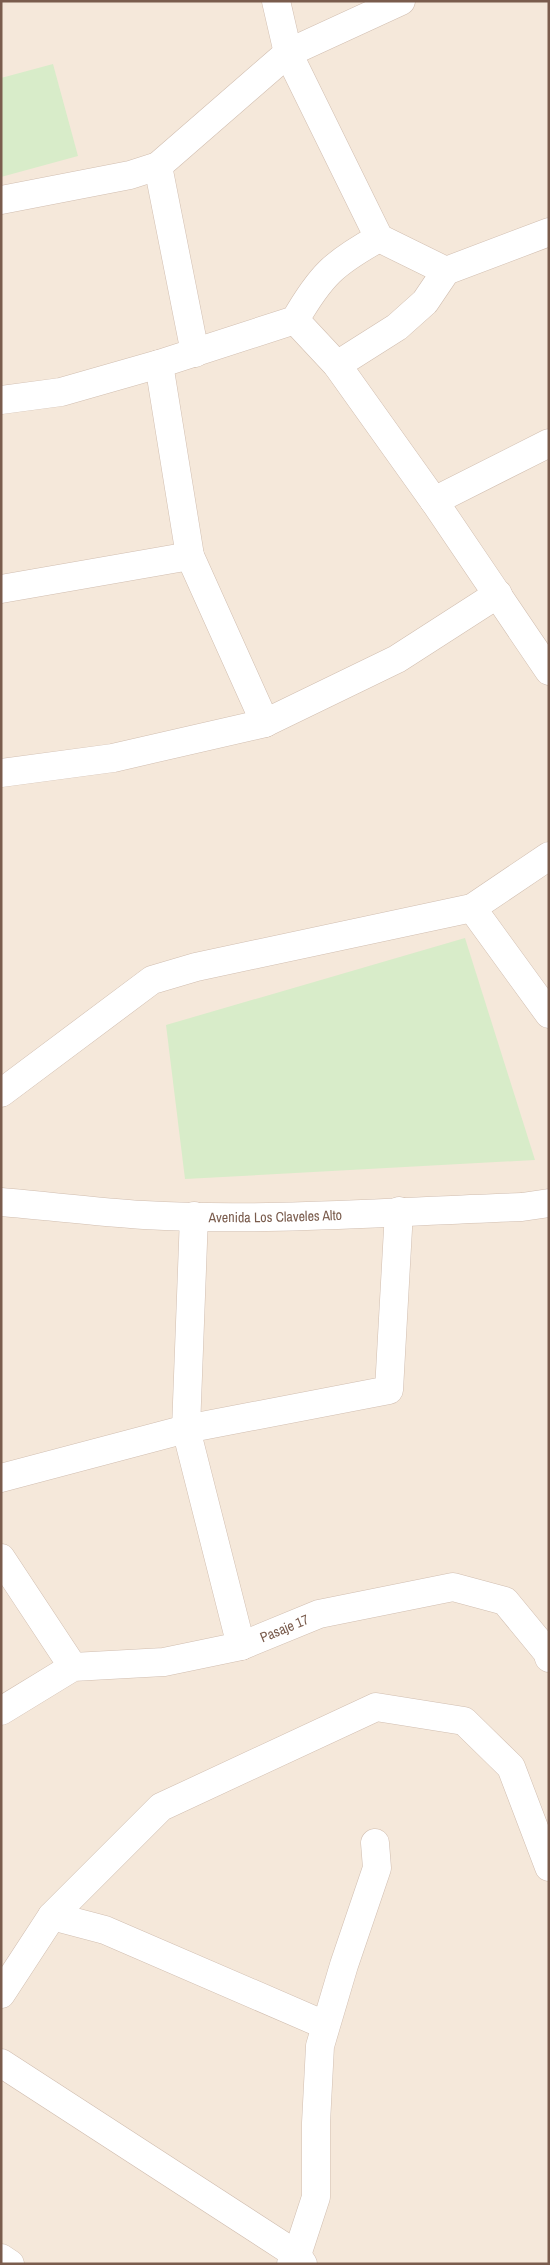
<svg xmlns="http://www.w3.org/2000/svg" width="550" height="2265" font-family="'Archivo Narrow',sans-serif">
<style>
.residential{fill:#f5e8da}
.green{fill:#d8ecc9}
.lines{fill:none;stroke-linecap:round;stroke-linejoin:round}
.minor-casing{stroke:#d1beb0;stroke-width:29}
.minor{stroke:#fff;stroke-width:28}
.labels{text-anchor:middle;stroke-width:5;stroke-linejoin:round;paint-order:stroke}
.street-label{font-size:14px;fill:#7a5c4d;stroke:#fffaf3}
</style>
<rect width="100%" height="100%" fill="#fdf6ec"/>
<rect class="residential" x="1" y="1" width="548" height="2263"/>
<g class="green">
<polygon points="53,64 78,156 1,177 1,78"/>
<polygon points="465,938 535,1160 185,1179 166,1025"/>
</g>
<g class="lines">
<defs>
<g id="minor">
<polyline points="276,1 288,53 379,238 446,271"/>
<polyline points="158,166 195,353"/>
<polyline points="1,200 130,175 158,166 288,53 401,1"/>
<polyline points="295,320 337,365 434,501 549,671"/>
<polyline points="159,364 190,556 265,723"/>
<polyline points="337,365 397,327 425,302 446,271 549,232"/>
<path d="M1,400L61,392L159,364L295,320C321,275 334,263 379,238"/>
<polyline points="434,501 549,443"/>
<polyline points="1,589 190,556"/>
<polyline points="1,773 113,758 265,723 397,659 498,594"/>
<polyline points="472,908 549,1014"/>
<polyline points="1,1093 152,980 196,967 472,908 549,856"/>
<path id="s1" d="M1,1202C49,1206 97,1212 144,1215C270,1222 397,1211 522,1207L549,1203"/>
<polyline points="194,1216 186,1429 241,1646"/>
<polyline points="1,1478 186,1429 389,1390 399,1211"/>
<polyline points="1,1558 73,1667"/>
<path id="s2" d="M1,1711L73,1667L164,1662L241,1646L319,1614L453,1587L505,1601L547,1652L549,1658"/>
<polyline points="52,1916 105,1930 325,2025"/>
<polyline points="1,1994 52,1916 161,1807 376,1707 464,1721 511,1767 549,1867"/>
<polyline points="1,2063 297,2255 303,2264"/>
<polyline points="1,2258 10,2264"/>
<polyline points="291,2264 297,2255 316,2197 316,2123 320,2046 344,1965 377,1868 375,1843"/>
</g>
</defs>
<use href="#minor" class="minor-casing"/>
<use href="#minor" class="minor"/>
</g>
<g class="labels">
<g class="street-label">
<text dy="5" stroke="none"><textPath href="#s1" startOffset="275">Avenida Los Claveles Alto</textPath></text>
<text dy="5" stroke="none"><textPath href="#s2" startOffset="301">Pasaje 17</textPath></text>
</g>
</g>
<rect width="550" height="2265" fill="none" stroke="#7a5c4d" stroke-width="5"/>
</svg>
